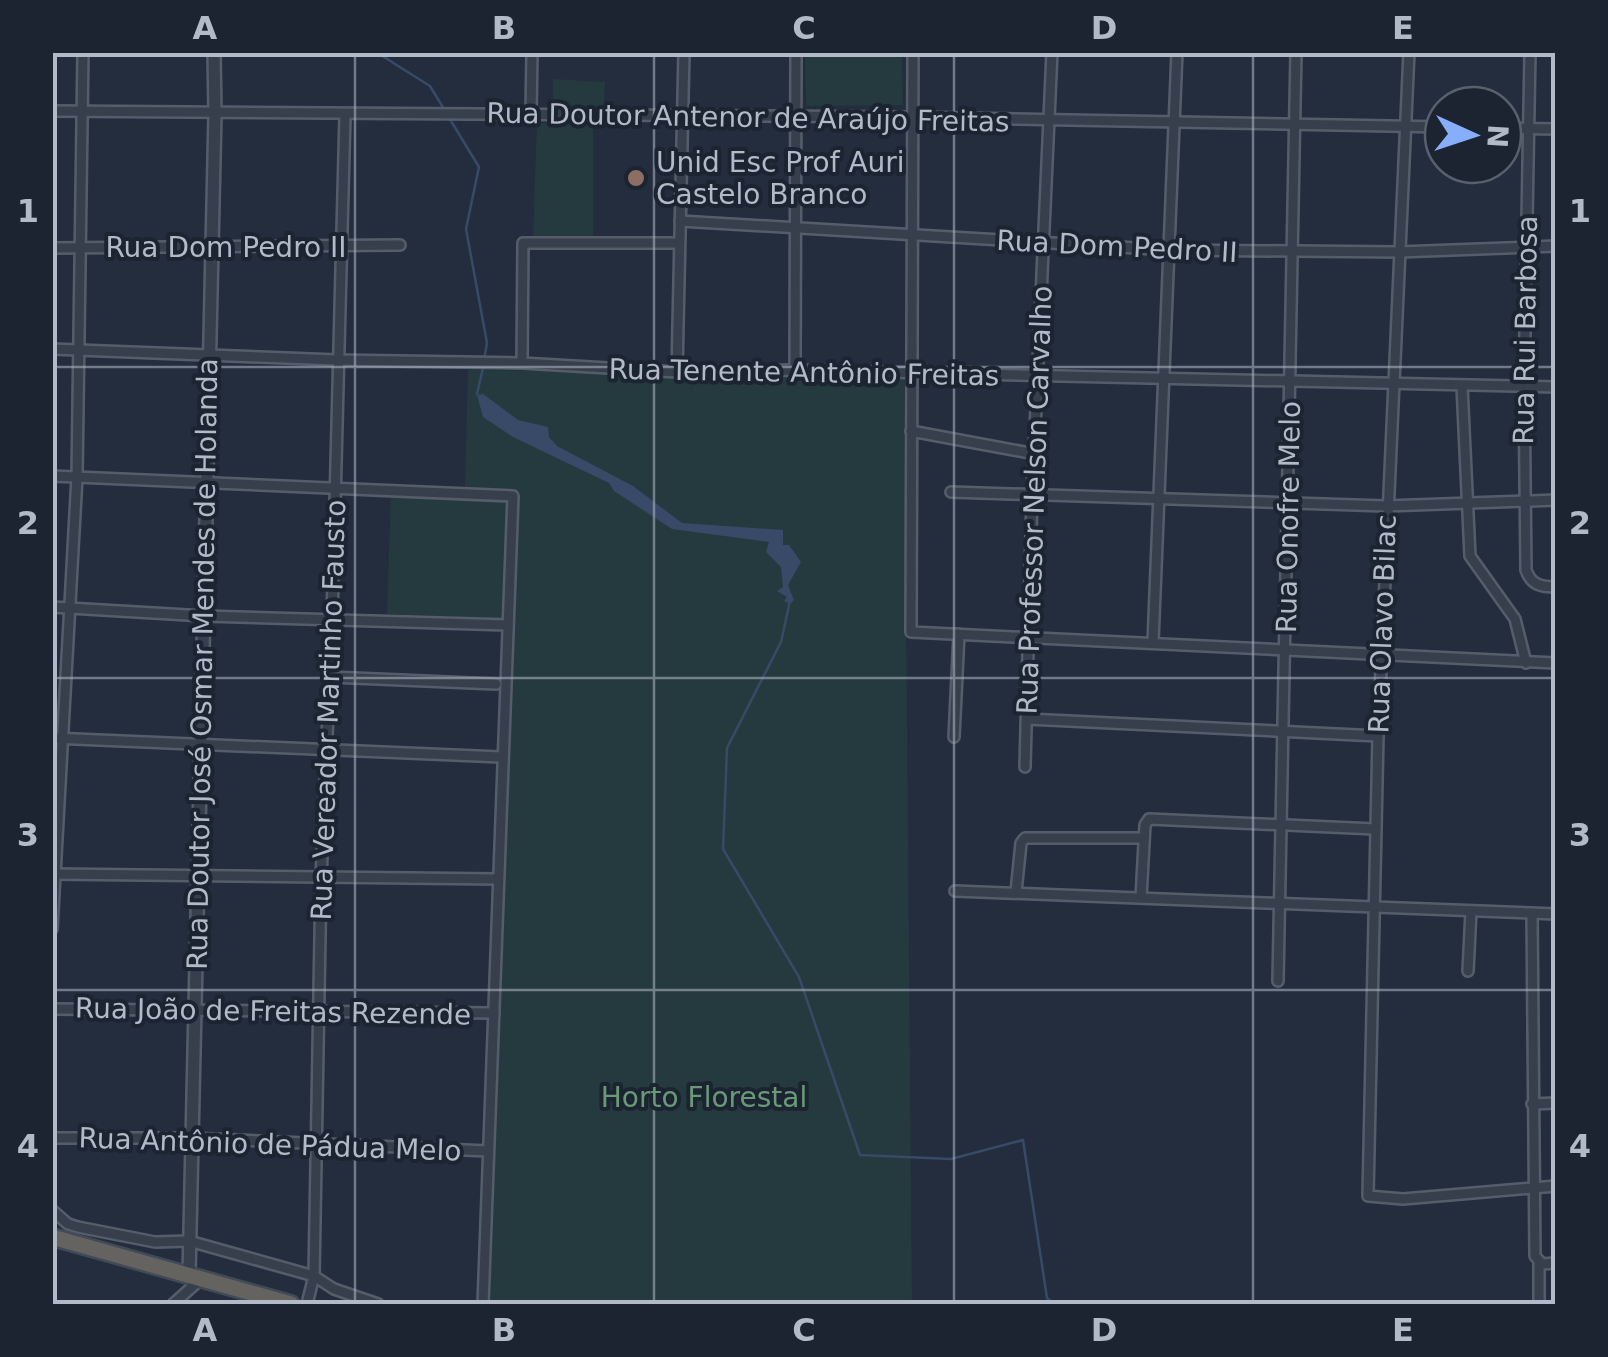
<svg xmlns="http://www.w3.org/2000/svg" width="1608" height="1357" font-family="'DejaVu Sans',sans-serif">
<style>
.green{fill:#253a3e}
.water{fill:#384a67}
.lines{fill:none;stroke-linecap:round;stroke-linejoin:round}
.stream{stroke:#384a67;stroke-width:2.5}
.minor-casing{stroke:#555d6b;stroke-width:14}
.tertiary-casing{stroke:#555d6b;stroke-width:16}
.trunk-casing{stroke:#424a58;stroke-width:20}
.minor{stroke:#373f4d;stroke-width:9}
.tertiary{stroke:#373f4d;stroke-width:11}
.trunk{stroke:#646360;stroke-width:15}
.grid{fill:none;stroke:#b2bac8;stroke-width:2.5;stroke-opacity:0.55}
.education-dot{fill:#8d6e63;stroke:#1c2432;stroke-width:4}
.labels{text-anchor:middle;stroke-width:8;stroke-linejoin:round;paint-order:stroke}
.street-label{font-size:28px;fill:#b2bac8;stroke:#1c2432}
.poi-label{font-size:28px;fill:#b2bac8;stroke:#1c2432;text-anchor:start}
.park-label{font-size:28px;fill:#699a76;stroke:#1c2432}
.neatline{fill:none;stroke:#b2bac8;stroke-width:4}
.grid-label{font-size:32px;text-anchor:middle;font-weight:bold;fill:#b2bac8}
</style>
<rect width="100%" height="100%" fill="#232d3d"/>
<g class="green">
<polygon points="805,53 902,53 903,105 806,106"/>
<polygon points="553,79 605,82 604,111 553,109"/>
<polygon points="537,123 593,124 593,237 533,237"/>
<polygon points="468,370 904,376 912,1304 490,1304 513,619 387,614 391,489 518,499 517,493 465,487"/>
</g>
<polygon class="water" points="483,394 518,420 548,427 549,437 557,446 633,486 682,523 783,530 783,545 789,545 801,562 788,585 794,600 790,604 784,601 787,597 777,591 783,587 781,567 766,552 769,542 672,529 614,491 609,483 513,437 483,417 477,395"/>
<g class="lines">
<g class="stream">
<polyline points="376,52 430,86 444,109"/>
<polyline points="448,116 479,167 466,229 487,343 484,360"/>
<polyline points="477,394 483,368"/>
<polyline points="790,601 781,642 727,748 723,849 799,977 860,1155 951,1159 1023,1140 1047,1298 1054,1304"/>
</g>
<defs>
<g id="minor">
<polyline points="913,52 911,632 1556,663"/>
<polyline points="1409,52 1378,736 1368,1196 1403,1199 1556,1186"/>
<path d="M1530,52L1524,387L1526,570C1531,585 1541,587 1556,587"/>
<polyline points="52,111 911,117 1443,127"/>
<polyline points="531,115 532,52"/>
<polyline points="1503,128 1556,129"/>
<polyline points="680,221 1170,250 1399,252 1556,246"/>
<polyline points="52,248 400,245"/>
<polyline points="52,349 337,360 522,363 677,372 795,370 1556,387"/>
<polyline points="522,363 523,243 679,243"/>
<polyline points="795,370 796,52"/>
<polyline points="677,372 684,52"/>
<polyline points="1462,386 1470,556 1515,619 1526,663"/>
<polyline points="911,431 1035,454"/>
<polyline points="52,476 513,496 483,1304"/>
<polyline points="951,492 1386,506 1556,500"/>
<polyline points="52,607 204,616 508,625"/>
<polyline points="1153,642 1177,52"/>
<polyline points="330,677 496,684"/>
<polyline points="1027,719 1378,736"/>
<polyline points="954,737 959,634"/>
<polyline points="52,738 501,757"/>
<polyline points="1025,767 1032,496 1052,52"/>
<polyline points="52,874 498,879"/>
<polyline points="955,891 1556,914"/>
<polyline points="1016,892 1021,843 1025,838 1144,838"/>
<polyline points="1141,898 1145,825 1149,819 1375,829"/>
<polyline points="1532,913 1535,1256 1542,1264 1556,1263"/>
<polyline points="52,929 77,477 83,52"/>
<polyline points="1468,971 1471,911"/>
<polyline points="1278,981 1296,52"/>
<polyline points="52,1009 494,1013"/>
<polyline points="1532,1104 1556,1103"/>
<polyline points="52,1138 191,1138 488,1151"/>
<polyline points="52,1210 68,1224 78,1227 155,1242 189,1241 314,1276 334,1289 378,1304"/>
<polyline points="173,1304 201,1279"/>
<polyline points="307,1304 314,1276 321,879 332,619 345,115"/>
<polyline points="1539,1304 1539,1263"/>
</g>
<polyline id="tertiary" points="189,1275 215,114 214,52"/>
<polyline id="trunk" points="52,1237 291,1304"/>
</defs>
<use href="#minor" class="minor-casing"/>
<use href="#tertiary" class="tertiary-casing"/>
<use href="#trunk" class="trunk-casing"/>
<use href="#minor" class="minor"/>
<use href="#tertiary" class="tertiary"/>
<use href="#trunk" class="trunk"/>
</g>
<path class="grid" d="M355,52V1304M654,52V1304M954,52V1304M1253,52V1304M52,367H1556M52,678H1556M52,990H1556"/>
<circle class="education-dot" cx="636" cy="178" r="10"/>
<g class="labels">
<g class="street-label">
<text transform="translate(748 117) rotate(1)" y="10">Rua Doutor Antenor de Araújo Freitas</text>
<text transform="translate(1117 246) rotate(3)" y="10">Rua Dom Pedro II</text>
<text x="226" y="257">Rua Dom Pedro II</text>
<text transform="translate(1525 330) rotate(-89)" y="10">Rua Rui Barbosa</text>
<text transform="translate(804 372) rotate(1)" y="10">Rua Tenente Antônio Freitas</text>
<text transform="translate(1034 500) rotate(-88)" y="10">Rua Professor Nelson Carvalho</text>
<text transform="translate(1288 517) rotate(-89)" y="10">Rua Onofre Melo</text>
<text transform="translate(1382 624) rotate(-88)" y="10">Rua Olavo Bilac</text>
<text transform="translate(202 664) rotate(-89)" y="10">Rua Doutor José Osmar Mendes de Holanda</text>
<text transform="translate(328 710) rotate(-88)" y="10">Rua Vereador Martinho Fausto</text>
<text transform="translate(273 1011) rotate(1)" y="10">Rua João de Freitas Rezende</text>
<text transform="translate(270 1144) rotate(2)" y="10">Rua Antônio de Pádua Melo</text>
</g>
<g class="poi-label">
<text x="656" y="172">Unid Esc Prof Auri<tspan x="656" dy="32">Castelo Branco</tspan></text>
</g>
<g class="park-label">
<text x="704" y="1107">Horto Florestal</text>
</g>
</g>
<rect width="1608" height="1357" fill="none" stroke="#1c2432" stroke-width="110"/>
<g transform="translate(1473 135) rotate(93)"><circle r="48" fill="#1c2432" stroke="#58606e" stroke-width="2.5"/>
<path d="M0-8L18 38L0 25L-18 38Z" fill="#86aefa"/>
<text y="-15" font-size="28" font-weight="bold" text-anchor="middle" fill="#b2bac8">N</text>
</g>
<rect x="55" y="55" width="1498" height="1247" class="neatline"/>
<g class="grid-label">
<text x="205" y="39">A</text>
<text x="504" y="39">B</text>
<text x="804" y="39">C</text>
<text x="1104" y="39">D</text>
<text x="1403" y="39">E</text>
<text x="28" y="222">1</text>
<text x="1580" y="222">1</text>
<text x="28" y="534">2</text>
<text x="1580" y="534">2</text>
<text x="28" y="846">3</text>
<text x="1580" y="846">3</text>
<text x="28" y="1157">4</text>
<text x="1580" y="1157">4</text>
<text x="205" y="1341">A</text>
<text x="504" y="1341">B</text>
<text x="804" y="1341">C</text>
<text x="1104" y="1341">D</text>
<text x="1403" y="1341">E</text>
</g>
</svg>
